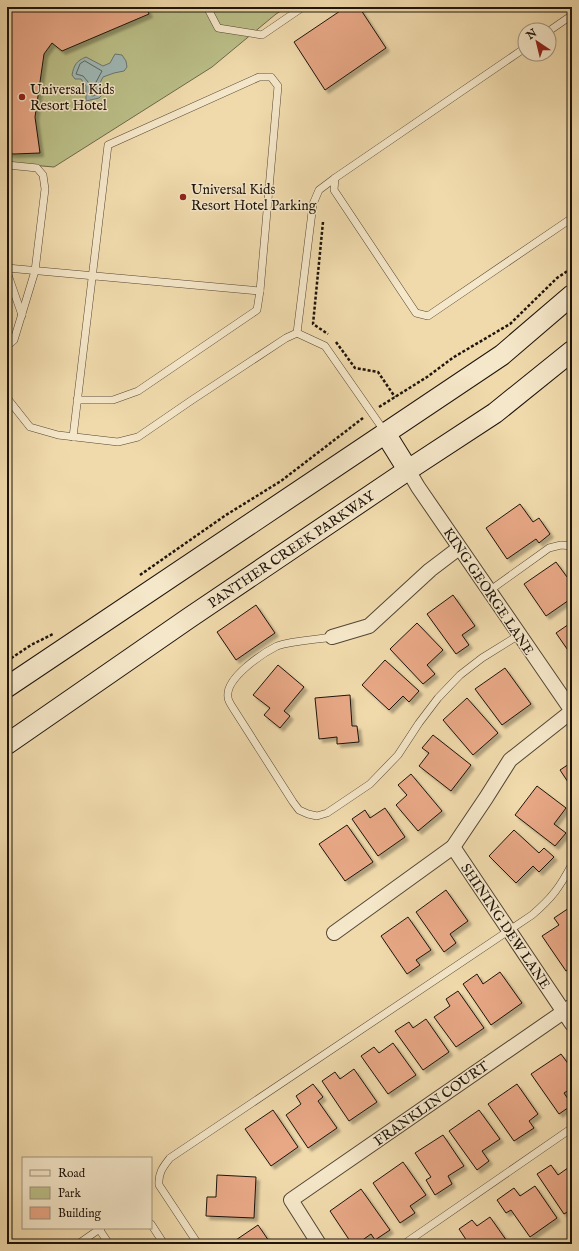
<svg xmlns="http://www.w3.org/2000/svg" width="579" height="1251" font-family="'IM FELL English',serif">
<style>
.green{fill:#bbbf88;stroke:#6c6a4a}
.water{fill:#9fb8b5;stroke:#6b7671}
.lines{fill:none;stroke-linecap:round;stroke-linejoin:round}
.shore{stroke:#5e6660;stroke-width:1}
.building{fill:#e8a886;stroke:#1d140c;filter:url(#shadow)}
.service-casing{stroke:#524634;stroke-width:8}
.minor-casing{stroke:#524634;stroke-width:16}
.secondary-casing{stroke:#1d140c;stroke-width:22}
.path{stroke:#1d140c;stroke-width:2.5;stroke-dasharray:3 2;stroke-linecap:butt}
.service{stroke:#f5e7c9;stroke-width:7}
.minor{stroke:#f5e7c9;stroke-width:14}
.secondary{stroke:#f5e7c9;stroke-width:20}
.poi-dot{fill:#8f2418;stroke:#f5e7c9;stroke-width:1.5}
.labels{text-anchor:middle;stroke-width:3;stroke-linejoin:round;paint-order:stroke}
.poi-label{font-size:14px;fill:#1d140c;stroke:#f5e7c9;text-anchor:start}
.street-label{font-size:14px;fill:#1d140c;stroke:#f5e7c9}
</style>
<defs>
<filter id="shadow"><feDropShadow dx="3.5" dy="3.5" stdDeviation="1" flood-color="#0004"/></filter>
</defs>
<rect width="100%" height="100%" fill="#f0daac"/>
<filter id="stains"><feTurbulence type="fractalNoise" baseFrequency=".005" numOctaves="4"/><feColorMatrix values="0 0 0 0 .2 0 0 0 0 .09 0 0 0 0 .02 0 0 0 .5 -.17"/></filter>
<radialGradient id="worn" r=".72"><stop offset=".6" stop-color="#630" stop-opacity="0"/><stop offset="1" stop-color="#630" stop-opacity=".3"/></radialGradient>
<polygon class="green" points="7,7 287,7 276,14 212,67 54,167 7,163"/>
<path class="water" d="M115,54L122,55L126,61L127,67L124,71L114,73L103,77L99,85L102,95L99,98L86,101V86L81,79H75L72,75C74,65 76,61 86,57L103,66L110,63Z"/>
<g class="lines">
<polygon class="shore" points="85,61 102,71 95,84 97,94 93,96 91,95 89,83 83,76 76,74 80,64"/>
</g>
<g class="building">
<polygon points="7,7 146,7 149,14 62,51 52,43 44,54 35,117 40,153 14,154 7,153"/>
<polygon points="346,7 359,7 386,48 325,90 294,42"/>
<polygon points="520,504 533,522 539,518 550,534 539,543 536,539 507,559 486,528"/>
<polygon points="556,562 567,577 572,573 572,598 546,616 524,584"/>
<polygon points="453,595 475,626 462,635 469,645 456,654 427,614"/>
<polygon points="256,605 275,633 236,660 217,632"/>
<polygon points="572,622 572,656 556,633"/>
<polygon points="417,623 443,650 427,665 435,674 423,684 390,649"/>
<polygon points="385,660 419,691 409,702 403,696 389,710 362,685"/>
<polygon points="278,665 304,687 284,711 290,716 280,728 264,715 270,708 253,695"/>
<polygon points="505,668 531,704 502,725 475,689"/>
<polygon points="350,695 352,726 357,726 359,742 337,744 337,737 319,739 315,698"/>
<polygon points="467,698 498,733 473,755 443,720"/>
<polygon points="433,735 471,765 451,791 419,766 429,753 422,748"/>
<polygon points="572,762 572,788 560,770"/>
<polygon points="411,774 442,811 418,831 396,805 407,795 398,785"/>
<polygon points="537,786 566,808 554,824 566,833 555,846 515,815"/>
<polygon points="385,808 405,837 378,856 352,819 365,810 370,818"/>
<polygon points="347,825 373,862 345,881 319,844"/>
<polygon points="514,830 539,853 544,848 554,857 539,872 533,866 516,883 489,856"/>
<polygon points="446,890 468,921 450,934 456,943 444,952 416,912"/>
<polygon points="569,908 572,913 572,967 566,971 542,936 559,925 554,918"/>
<polygon points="408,917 431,950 416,960 420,965 407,974 381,936"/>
<polygon points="500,972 522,1003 491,1025 463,984 477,974 483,984"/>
<polygon points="458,991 484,1028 456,1047 434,1017 450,1006 446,999"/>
<polygon points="426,1019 449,1052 423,1070 395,1031 409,1022 413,1028"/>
<polygon points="393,1043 416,1075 388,1094 361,1056 374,1047 379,1053"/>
<polygon points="561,1054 572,1069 572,1088 564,1093 572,1105 559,1114 531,1074"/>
<polygon points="354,1069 377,1102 349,1121 322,1081 335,1072 340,1079"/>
<polygon points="313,1084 323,1097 318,1101 337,1128 308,1148 286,1115 301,1104 296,1096"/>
<polygon points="517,1084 538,1114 529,1121 534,1128 514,1141 488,1104"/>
<polygon points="273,1110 298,1147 271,1166 245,1129"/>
<polygon points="479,1110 500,1139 482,1151 489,1161 477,1170 449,1131"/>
<polygon points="443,1135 464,1166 448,1176 452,1184 435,1195 426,1180 431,1177 415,1153"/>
<polygon points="403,1162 426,1195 410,1206 415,1213 400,1223 373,1183"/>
<polygon points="551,1165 558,1175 572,1165 572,1209 564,1214 537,1174"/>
<polygon points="217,1175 256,1177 254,1218 206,1216 207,1197 216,1197"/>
<polygon points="535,1186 557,1218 530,1237 511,1210 506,1213 497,1200 514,1188 520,1196"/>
<polygon points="361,1189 390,1230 375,1240 371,1234 357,1244 352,1244 330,1211"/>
<polygon points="490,1217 509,1244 469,1244 459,1229 472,1220 477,1226"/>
<polygon points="258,1225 271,1244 230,1244"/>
</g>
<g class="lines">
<defs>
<g id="service">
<polyline points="207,7 218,28 262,35 303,7"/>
<polyline points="549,31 572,15"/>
<polyline points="525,48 335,178 334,190 416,313 428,316 572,218"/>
<polyline points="7,165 37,168 43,175 45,189 35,271 14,340 7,346"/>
<path d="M7,268C91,275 175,283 260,291L278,86L271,77H259L108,145L73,437"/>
<polyline points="7,272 22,315"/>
<polyline points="297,333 313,204 319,190 335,178"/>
<polyline points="7,398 30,427 58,435 118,442 138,437 192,400 286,338 297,333 325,346 385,432"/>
<polyline points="77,400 113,400 138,391 257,310 260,291"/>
<polyline points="489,591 549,548 561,545 572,546"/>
<path d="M332,637C315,640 294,640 277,646C263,653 225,678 228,697C228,700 231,705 233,708L293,802L299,810L308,814L317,816L327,813L370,784L398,755L419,723L438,698L460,675L482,658L519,635"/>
<polyline points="151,1224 164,1244"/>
<polyline points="99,1229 109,1244"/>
<polyline points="78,1244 101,1228"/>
<path d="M198,1244L159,1185C158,1173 163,1167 170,1158L532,915C552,898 560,887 572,864"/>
<polyline points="404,1244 572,1128"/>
</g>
<g id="minor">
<polyline points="332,637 369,626 430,570 459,548"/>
<polyline points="453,847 572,1024"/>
<polyline points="334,933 453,847 486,798 510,760 572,711 418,487 408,470"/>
<polyline points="319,1244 291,1200 572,1006"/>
</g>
<g id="secondary">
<polyline points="385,433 408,470"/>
<polyline points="7,687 502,355 572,295"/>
<polyline points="7,744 189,618 408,470 495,413 572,351"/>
</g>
</defs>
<use href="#service" class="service-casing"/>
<use href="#minor" class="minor-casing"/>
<use href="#secondary" class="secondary-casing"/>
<g class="path">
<polyline points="323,222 313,324 328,334"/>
<polyline points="336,342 355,368 378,372 395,397"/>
<polyline points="379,407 427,377 454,357 510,324 557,278 572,268"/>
<polyline points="140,575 226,515 281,481 363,418"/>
<polyline points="7,661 31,645 53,634"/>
</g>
<use href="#service" class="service"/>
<use href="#minor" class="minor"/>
<use href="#secondary" class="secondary"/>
</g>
<g class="poi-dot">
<circle cx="22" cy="97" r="4"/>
<circle cx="183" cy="197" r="4"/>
</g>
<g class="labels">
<g class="poi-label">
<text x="30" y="94">Universal Kids<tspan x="30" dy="16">Resort Hotel</tspan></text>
<text x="191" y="194">Universal Kids<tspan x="191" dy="16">Resort Hotel Parking</tspan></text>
</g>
<g class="street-label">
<text transform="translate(291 549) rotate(-34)" y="5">PANTHER CREEK PARKWAY</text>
<text transform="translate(489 591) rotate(56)" y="5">KING GEORGE LANE</text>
<text transform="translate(506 926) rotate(56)" y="5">SHINING DEW LANE</text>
<text transform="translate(431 1103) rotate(-35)" y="5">FRANKLIN COURT</text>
</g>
</g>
<rect width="579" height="1251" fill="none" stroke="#f0daac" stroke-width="24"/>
<rect x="8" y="8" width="563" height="1235" fill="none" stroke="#1d140c" stroke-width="2"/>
<rect x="12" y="12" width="555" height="1227" fill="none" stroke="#1d140c"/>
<rect x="22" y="1157" width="130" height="72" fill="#f5e7c9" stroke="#9f937d"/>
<rect x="30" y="1170" width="20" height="6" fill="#f5e7c9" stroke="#9f937d"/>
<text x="58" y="1177" font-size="12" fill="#1d140c">Road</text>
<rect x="30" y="1187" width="20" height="12" fill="#bbbf88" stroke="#9f937d"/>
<text x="58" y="1197" font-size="12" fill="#1d140c">Park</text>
<rect x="30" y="1207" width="20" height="12" fill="#e8a886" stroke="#9f937d"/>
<text x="58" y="1217" font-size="12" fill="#1d140c">Building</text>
<g transform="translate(537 42) rotate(325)"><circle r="19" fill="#f5e7c9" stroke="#9f937d"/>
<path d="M0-3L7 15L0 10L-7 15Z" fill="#8f2418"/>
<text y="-6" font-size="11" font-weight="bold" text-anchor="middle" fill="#1d140c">N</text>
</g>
<rect width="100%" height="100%" filter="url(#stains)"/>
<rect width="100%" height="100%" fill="url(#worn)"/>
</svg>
